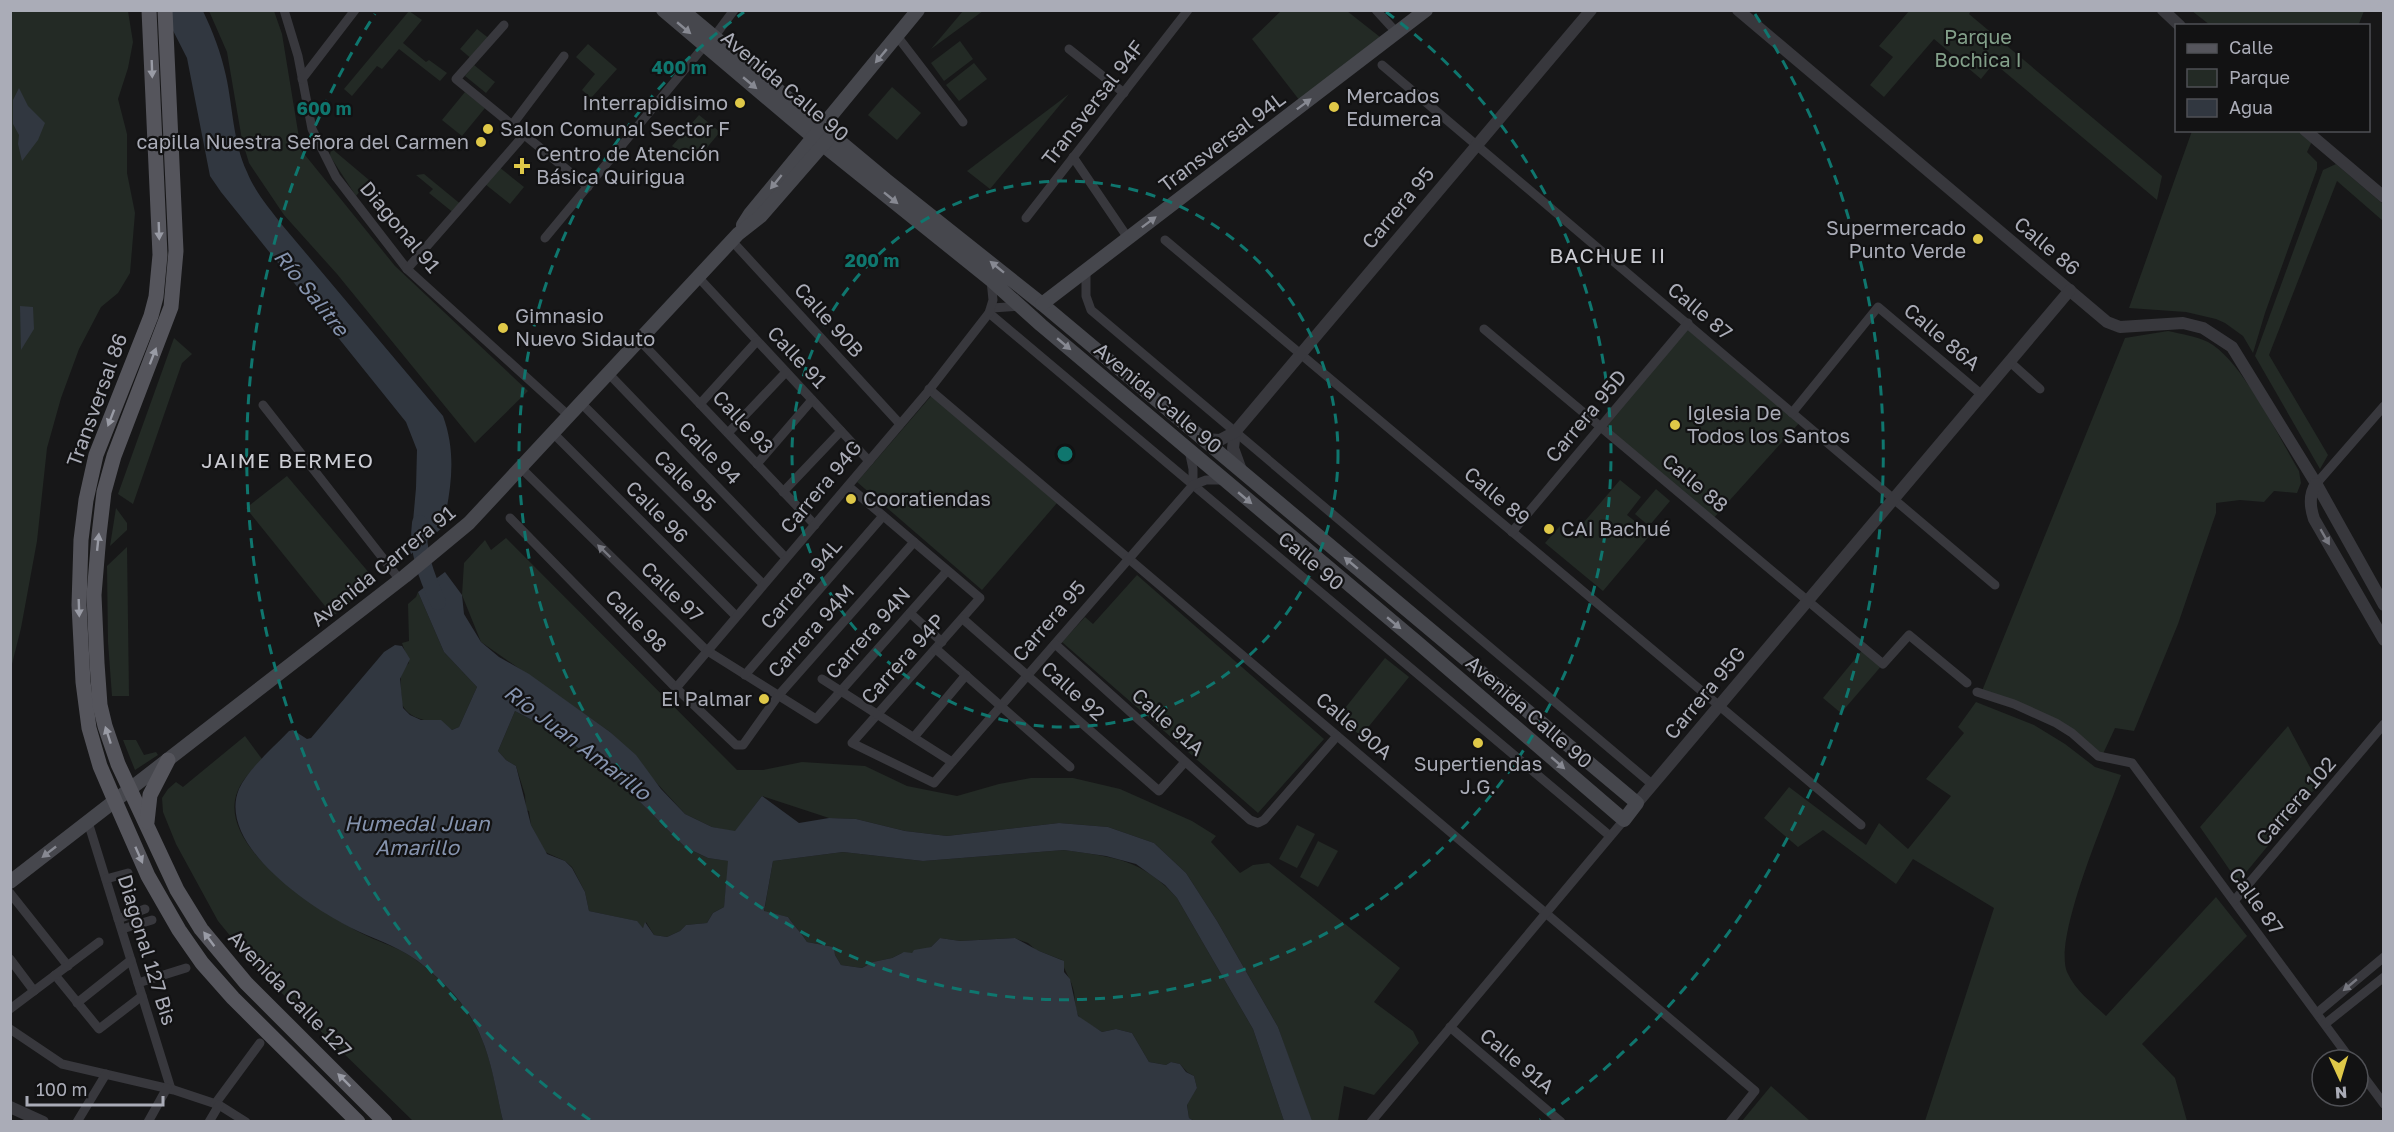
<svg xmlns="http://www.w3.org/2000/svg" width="2394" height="1132" font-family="'Golos Text',sans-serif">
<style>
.green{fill:#232a25}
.water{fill:#313740;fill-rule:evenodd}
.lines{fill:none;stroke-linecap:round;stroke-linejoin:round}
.river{stroke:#313740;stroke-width:16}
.minor{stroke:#38383d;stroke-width:9}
.tertiary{stroke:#38383d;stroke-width:12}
.secondary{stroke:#46474d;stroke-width:14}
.primary{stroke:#55555c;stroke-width:15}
.oneway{fill:#878992}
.oneway2{fill:#999ba5}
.oneway3{fill:#777880}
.ring{fill:none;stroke:#0f766e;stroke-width:3;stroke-dasharray:10 8}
.poi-dot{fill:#dfc848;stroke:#121213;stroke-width:2}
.labels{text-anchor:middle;stroke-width:4.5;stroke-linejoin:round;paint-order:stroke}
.park-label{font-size:20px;fill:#83a08a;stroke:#121213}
.street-label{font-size:20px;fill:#aaacb7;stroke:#121213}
.poi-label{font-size:20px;fill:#aaacb7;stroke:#121213;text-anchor:start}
.neighbourhood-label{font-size:21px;letter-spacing:1.5px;fill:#cbccd3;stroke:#121213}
.water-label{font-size:21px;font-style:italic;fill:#8593ae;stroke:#121213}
.centre{fill:#0f766e;stroke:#121213;stroke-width:3}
.ring-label{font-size:18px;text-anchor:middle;font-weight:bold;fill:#0f766e;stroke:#121213;stroke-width:4.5;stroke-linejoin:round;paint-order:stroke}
</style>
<rect width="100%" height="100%" fill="#171718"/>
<g class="green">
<polygon points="1282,10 1347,11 1380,37 1300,101 1252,39"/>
<polygon points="10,11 128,11 133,42 128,68 118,99 127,134 127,173 135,213 130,273 118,293 101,307 79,349 61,398 47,448 37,541 21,628 11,668"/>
<polygon points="209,11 274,11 282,34 301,150 395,266 528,391 475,443 337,274 284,215 249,163 242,140 227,52"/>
<polygon points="409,11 422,20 403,43 426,62 429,60 447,73 440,81 399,49 382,69 377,66 352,96 344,89"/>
<polygon points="963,11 983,11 931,49"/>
<polygon points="1909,11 1971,11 1969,14 2162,176 2157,200 1994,63 1981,79 1934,39 1884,97 1870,85 1893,57 1879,46"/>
<polygon points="2192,11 2364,11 2358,26 2210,25"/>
<polygon points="477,29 491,40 473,60 460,49"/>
<polygon points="960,41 973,59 944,81 931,63"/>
<polygon points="588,44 617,69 591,98 582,90 595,74 576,57"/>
<polygon points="974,63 987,79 959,101 946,85"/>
<polygon points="474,65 495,82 486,93 465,76"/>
<polygon points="892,87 921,113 897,140 868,115"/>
<polygon points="465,92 485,108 462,136 442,120"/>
<polygon points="1069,94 990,189 967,171"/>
<polygon points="699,115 720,132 694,163 672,146"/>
<polygon points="2192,131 2317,131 2307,152 2317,162 2317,169 2265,313 2253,353 2243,336 2225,323 2216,319 2186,312 2129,308"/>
<polygon points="331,148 369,180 356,196 330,156"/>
<polygon points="2336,164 2383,204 2383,221 2337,181 2269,355 2328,455 2320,469 2255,356 2323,170"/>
<polygon points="499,167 524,187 510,204 485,184"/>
<polygon points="424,174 463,206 455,214 429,193 433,189 416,175"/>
<polygon points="1688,325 1801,421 1712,520 1600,427"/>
<path d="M2168,331C2181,334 2196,336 2208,342C2241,359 2279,437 2299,471L2301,483L2297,493L2274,491L2264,502L2240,500L2216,503V513L2178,624L2134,731L2115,728L2102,756L2070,731L1982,691L2125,338Z"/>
<polygon points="174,338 192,354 182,363 133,504 118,494"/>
<polygon points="932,395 1057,503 982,590 857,482"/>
<polygon points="287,476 376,581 333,616 246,508"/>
<polygon points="1620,480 1641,497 1627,515 1651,534 1603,591 1545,543 1560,526 1573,535"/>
<polygon points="1656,489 1670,501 1649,526 1635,514"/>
<polygon points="116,508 127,523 127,530 110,546"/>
<polygon points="506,538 737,770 763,770 802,762 865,766 907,786 957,796 999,784 1031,778 1073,778 1120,789 1192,821 1216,836 1211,842 1240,873 1253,865 1269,863 1400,968 1374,1002 1413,1031 1419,1043 1374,1095 1344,1086 1338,1121 1310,1121 1278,1027 1217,921 1186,873 1154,843 1108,827 1059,823 947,836 905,831 856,819 829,818 762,796 735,832 712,827 685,814 610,732 481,642 462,595 464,563 485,540 491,550"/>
<polygon points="127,547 129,696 112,696 108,642 107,566"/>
<polygon points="1137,575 1324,739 1258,813 1062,642 1085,617 1093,624"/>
<path d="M418,592L444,652L477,687L459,727L452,730C435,718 411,724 402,704C402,689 396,674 409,663L402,643L409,641L408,604L416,597Z"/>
<polygon points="1864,648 1883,664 1841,713 1823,698"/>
<polygon points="1385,658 1409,677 1361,736 1338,717"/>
<path d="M1976,702L2034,725L2065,744L2095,767L2121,775C2107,815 2053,937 2067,972C2075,990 2092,1003 2106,1016L2216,897L2247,936L2142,1044L2175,1078L2187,1121H1925L1994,908L1913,859L1896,884L1823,830L1798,847L1764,818L1789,787L1866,845L1879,823L1908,849L1951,796L1926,779L1964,733L1958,727Z"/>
<polygon points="515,711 564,737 613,775 685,847 708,858 729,861 724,907 713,913 707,923 686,925 680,931 667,937 654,935 646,922 643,928 636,921 589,911 585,892 572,867 565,861 545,852 531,825 529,811 526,810 525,795 516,766 506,760 498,751"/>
<polygon points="2288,726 2319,784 2238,882 2200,827"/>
<path d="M245,736L262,759C251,771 238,783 235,800C226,854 322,911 361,933C376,941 392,945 407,954C422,963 436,976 449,989C489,1033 491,1067 503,1121H413L259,971L218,921L176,844L163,812L162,798L168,789L176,782L183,787Z"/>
<polygon points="123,740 136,740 144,755 156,752 158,755 135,770"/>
<polygon points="1297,825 1315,834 1297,868 1279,859"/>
<polygon points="1318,841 1338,851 1318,887 1300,877"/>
<path d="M1064,850C1114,857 1142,859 1177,898L1253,1029L1284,1121H1194L1189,1118L1187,1104L1197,1088L1194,1076L1187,1072L1180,1064L1171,1062L1166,1065L1149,1062L1132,1033L1116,1029L1102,1032C1096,1027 1081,1022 1078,1015C1075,1008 1075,999 1074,992C1072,980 1064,972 1062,960L1036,950L1028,943L1014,938L960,941L940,938L931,947L912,953H902L892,958L873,962L862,968L841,965L835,955L834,947L807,942C801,932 794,926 788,917L764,912L773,861L843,852L923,861Z"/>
<polygon points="1771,1086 1810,1121 1742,1121"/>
</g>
<g class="water">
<path d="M163,11H203C213,32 221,53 226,76C233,108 233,142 247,172C255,192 270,209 283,226L443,416C457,454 451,489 443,527L410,555L416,488L417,450L406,422L221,192L210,176L187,58Z"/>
<polygon points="19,88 28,106 45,123 38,140 22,161 18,144 19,135 13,124 13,100"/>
<polygon points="20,306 33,307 34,329 21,350"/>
<path d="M445,572L462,595L464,614L481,642L499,657L529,674L610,732L636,755L661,789L685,814L712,827L735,831L762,796L799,823L829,818L856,819L905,831L947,836L1059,823L1108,827L1154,843L1186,873L1217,921L1278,1027L1312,1121H1284L1253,1029L1177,898L1165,885L1136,864L1106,856L1064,850L923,861L843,852L773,861L764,911L788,917C794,926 801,932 807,942L834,947L835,955L841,965L862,968L873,962L892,958L904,952L912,953L914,950L931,947L940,938L960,941L1015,938L1039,951L1064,961V972L1070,979L1078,1016L1102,1032L1116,1029L1132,1033L1149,1062L1166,1065L1171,1062L1180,1064L1186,1072L1194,1076L1197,1088L1187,1105L1189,1118L1194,1121H503C491,1068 488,1028 446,986C434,974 422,963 407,954C387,942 363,935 342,923C303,902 217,842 239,789C248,769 273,748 289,731L293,730L307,739L311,738L384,652L395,645L402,646L410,659L400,679L403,708L410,715L421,720H441L452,730L459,727L477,687L444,652L418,592ZM515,711L564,737L613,775L685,847L708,858L728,861L724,907L713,913L707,923L686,925L680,931L667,937L654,935L645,922L643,928L637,921L589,911L585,892L572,868L565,861L547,854L531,825L516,766L506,760L498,751Z"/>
</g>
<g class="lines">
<path class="river" d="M420,523C416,551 427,577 438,602"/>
<g class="minor">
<polyline points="284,10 298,56 312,129 336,177 407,269 569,416"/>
<polyline points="1376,10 1397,33"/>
<polyline points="504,25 456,79 588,187"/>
<polyline points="897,36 963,122"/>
<polyline points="714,37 734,10"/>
<polyline points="1069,49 1124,93"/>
<polyline points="1382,65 1995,585"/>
<polyline points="302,79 355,10"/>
<polyline points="512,125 564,56"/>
<polyline points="1073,157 1128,238"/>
<polyline points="1026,218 1188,10"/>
<polyline points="545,238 705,45"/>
<polyline points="1165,240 1861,825"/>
<polyline points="732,241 900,424"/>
<polyline points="407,269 524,135"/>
<polyline points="1086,270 1086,296 1091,310 1653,785"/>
<polyline points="698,277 869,461"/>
<polyline points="992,308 1020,306"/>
<polyline points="989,313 1610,836"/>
<polyline points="1484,329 1883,664 1909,635 1967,683"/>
<polyline points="644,345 815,525"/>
<polyline points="2010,362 2040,389"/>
<polyline points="608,373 786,558"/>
<polyline points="929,389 1755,1091 1730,1122"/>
<polyline points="581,403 763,584"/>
<polyline points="700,404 757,341"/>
<polyline points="263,405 400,580"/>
<polyline points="1792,413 1878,307 1982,395"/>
<polyline points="553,433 736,616"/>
<polyline points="728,433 786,372"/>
<polyline points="1189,450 1193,469 1193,485"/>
<polyline points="757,464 812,400"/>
<polyline points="520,467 706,650 816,719 947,571"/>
<polyline points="2316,484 2384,406"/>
<polyline points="848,486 980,598 852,743 934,783 1193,485 1206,480 1223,480"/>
<polyline points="783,492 841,431"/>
<polyline points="510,518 676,688 736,745 743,745 778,696 914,542"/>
<polyline points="1512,532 1688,323"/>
<polyline points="910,613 942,642"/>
<polyline points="963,619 1159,791 1185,762"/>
<polyline points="1055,644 1250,820 1258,823 1264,820 1337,736"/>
<polyline points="936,649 1070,767"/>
<polyline points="745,675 883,516"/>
<polyline points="822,679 952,762"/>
<polyline points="676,688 926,394 989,313 993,300 991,280"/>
<polyline points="1977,692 2014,704 2056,723 2072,733 2098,756 2132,763 2351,1060"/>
<polyline points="914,737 966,675"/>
<polyline points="88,822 171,1089"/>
<polyline points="106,879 128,873"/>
<polyline points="10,893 68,966"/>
<polyline points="2234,901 2384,724"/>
<polyline points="118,919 145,909"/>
<polyline points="122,929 152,920"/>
<polyline points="10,959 34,991"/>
<polyline points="55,975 99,1029 142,996"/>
<polyline points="138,983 186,968"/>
<polyline points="77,1003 131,960"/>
<polyline points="10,1009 99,942"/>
<polyline points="2317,1013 2384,957"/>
<polyline points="2325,1024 2384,977"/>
<polyline points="1450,1027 1561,1122"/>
<polyline points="10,1029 62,1064 174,1090 219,1105 246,1122"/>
<polyline points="2358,1069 2384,1104"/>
<polyline points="215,1104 260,1043"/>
<polyline points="77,1122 106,1074"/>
<polyline points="148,1122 167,1088"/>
<polyline points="209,1122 219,1105"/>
<polyline points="1371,1122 1624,820"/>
</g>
<g class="tertiary">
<polyline points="1738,10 2107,322 2120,327 2183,323 2203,328 2232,347 2317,485 2384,605"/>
<polyline points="2163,10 2180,26"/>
<polyline points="2305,130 2384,197"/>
<polyline points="1235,432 1233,448 1241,470"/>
<polyline points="1203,439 1220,440 1235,432 1591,10"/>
<path d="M2316,484C2309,494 2310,507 2314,519L2384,640"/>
<polyline points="1637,803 2070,290"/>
<polyline points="10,1107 43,1122"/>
</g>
<g class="secondary">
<polyline points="663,10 813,137 991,280 1041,325 1417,642 1624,820 1637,803 1042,304 886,180 682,10"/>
<polyline points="743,225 750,214 918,10"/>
<polyline points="1042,304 1426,10"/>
<polyline points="10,882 405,576 469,523 738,234 761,216 828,139"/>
</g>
<g class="primary">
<polyline points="149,10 160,255 156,297 151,316 96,455 86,500 81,540 79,605 83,682 89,728 100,766 115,801 148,876 179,930 202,963 233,998 358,1122"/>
<polyline points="165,10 176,251 171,307 114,456 104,492 99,535 94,595 97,663 100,705 105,726 118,764 177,890 201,929 246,983 385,1122"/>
<polyline points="147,822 150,795 168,760"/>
</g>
</g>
<defs><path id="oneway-solid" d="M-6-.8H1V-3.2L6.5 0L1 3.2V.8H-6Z" transform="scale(1.5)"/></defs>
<g class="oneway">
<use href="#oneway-solid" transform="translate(684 28) rotate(40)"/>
<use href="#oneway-solid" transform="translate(881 56) rotate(130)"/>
<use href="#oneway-solid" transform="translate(750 83) rotate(40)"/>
<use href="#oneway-solid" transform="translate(1304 104) rotate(-37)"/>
<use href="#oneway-solid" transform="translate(776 182) rotate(129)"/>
<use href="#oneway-solid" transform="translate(891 198) rotate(39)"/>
<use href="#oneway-solid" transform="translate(1149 222) rotate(-37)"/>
<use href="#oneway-solid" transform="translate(997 267) rotate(-141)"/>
<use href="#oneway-solid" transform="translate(1064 344) rotate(40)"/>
<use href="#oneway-solid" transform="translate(1245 498) rotate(40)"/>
<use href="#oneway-solid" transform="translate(1351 563) rotate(-140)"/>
<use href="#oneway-solid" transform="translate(1394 623) rotate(40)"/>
<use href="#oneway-solid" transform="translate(1558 763) rotate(41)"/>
<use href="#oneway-solid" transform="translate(49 852) rotate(142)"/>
</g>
<g class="oneway2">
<use href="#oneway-solid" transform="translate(152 69) rotate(88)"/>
<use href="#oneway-solid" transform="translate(159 231) rotate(88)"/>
<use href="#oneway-solid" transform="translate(153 356) rotate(-69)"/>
<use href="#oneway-solid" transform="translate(111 418) rotate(111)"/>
<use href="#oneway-solid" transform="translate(98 542) rotate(-84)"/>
<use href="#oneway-solid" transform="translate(79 608) rotate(88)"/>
<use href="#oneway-solid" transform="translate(108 735) rotate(-108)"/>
<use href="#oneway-solid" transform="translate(139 855) rotate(66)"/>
<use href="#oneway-solid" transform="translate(209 939) rotate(-127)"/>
<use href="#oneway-solid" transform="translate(344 1080) rotate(-135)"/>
</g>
<g class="oneway3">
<use href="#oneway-solid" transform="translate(2325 537) rotate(60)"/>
<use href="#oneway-solid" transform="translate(604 551) rotate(-136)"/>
<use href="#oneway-solid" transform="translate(2350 985) rotate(140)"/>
</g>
<g class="ring">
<circle cx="1065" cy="454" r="273"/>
<path d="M1386 12A546 546 0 1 1 744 12"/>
<path d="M590 1120A818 818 0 0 1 375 14M1755 14A818 818 0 0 1 1540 1120"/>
</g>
<g class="poi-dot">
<circle cx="740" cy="103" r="6"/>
<circle cx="1334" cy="107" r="6"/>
<circle cx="488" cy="129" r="6"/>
<circle cx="481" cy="142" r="6"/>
<path d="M519 157h6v6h6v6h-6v6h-6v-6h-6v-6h6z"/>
<circle cx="1978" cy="239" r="6"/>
<circle cx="503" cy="328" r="6"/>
<circle cx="1675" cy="425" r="6"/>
<circle cx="851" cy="499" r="6"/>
<circle cx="1549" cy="529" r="6"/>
<circle cx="764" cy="699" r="6"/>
<circle cx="1478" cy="743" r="6"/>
</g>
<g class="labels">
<g class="park-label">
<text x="1978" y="44">Parque<tspan x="1978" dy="23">Bochica I</tspan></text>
</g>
<g class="street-label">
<text transform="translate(785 86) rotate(40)" y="7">Avenida Calle 90</text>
<text transform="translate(1093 103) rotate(-52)" y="7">Transversal 94F</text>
<text transform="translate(1222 142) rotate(-37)" y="7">Transversal 94L</text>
<text transform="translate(1398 208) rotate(-50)" y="7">Carrera 95</text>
<text transform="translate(400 227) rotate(50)" y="7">Diagonal 91</text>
<text transform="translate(2047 246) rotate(40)" y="7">Calle 86</text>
<text transform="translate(1700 311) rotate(40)" y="7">Calle 87</text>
<text transform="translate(829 320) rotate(48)" y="7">Calle 90B</text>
<text transform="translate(1942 337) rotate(40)" y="7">Calle 86A</text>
<text transform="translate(797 357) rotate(47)" y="7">Calle 91</text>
<text transform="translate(1158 398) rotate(40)" y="7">Avenida Calle 90</text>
<text transform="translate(97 400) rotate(-70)" y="7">Transversal 86</text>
<text transform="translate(1586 416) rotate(-50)" y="7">Carrera 95D</text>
<text transform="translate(743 422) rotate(47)" y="7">Calle 93</text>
<text transform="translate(710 453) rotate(46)" y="7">Calle 94</text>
<text transform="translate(685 481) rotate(45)" y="7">Calle 95</text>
<text transform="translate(1695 483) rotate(40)" y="7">Calle 88</text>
<text transform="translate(821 487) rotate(-50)" y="7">Carrera 94G</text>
<text transform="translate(1497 496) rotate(40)" y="7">Calle 89</text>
<text transform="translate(657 512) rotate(45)" y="7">Calle 96</text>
<text transform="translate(1311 561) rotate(40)" y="7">Calle 90</text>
<text transform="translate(383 566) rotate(-39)" y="7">Avenida Carrera 91</text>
<text transform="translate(801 584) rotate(-49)" y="7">Carrera 94L</text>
<text transform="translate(672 592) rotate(44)" y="7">Calle 97</text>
<text transform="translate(636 621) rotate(46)" y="7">Calle 98</text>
<text transform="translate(1049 621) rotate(-49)" y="7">Carrera 95</text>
<text transform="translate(811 631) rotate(-48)" y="7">Carrera 94M</text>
<text transform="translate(868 633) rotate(-48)" y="7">Carrera 94N</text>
<text transform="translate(903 659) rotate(-48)" y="7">Carrera 94P</text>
<text transform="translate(1073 691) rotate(42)" y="7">Calle 92</text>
<text transform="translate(1705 693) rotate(-50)" y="7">Carrera 95G</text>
<text transform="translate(1529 712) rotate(41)" y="7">Avenida Calle 90</text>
<text transform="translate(1168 722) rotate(42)" y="7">Calle 91A</text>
<text transform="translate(1354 726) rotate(40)" y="7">Calle 90A</text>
<text transform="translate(2296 801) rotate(-49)" y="7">Carrera 102</text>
<text transform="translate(2256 901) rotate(54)" y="7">Calle 87</text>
<text transform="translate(147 950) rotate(73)" y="7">Diagonal 127 Bis</text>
<text transform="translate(290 994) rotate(46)" y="7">Avenida Calle 127</text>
<text transform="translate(1517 1061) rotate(40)" y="7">Calle 91A</text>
</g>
<g class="poi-label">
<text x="1346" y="103">Mercados<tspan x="1346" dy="23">Edumerca</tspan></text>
<text x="728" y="110" text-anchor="end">Interrapidisimo</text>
<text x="500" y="136">Salon Comunal Sector F</text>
<text x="469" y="149" text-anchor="end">capilla Nuestra Señora del Carmen</text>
<text x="536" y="161">Centro de Atención<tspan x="536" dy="23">Básica Quirigua</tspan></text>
<text x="1966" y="235" text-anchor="end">Supermercado<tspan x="1966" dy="23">Punto Verde</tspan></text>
<text x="515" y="323">Gimnasio<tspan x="515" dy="23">Nuevo Sidauto</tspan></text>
<text x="1687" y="420">Iglesia De<tspan x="1687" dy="23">Todos los Santos</tspan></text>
<text x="863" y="506">Cooratiendas</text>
<text x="1561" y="536">CAI Bachué</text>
<text x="752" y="706" text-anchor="end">El Palmar</text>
<text x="1478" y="771" text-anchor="middle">Supertiendas<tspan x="1478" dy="23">J.G.</tspan></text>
</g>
<g class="neighbourhood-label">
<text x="1608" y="263">BACHUE II</text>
<text x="288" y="468">JAIME BERMEO</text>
</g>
<g class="water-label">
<text transform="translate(311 293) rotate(51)" y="7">Río Salitre</text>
<text transform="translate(577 743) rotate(37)" y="7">Río Juan Amarillo</text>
<text x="417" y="831">Humedal Juan<tspan x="417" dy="24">Amarillo</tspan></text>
</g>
</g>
<circle cx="1065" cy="454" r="9" class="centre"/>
<g class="ring-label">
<text x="679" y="74">400 m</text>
<text x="324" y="115">600 m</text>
<text x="872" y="267">200 m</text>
</g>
<rect width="2394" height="1132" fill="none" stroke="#aaacb7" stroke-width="24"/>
<rect x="2175" y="24" width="195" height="108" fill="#121213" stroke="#4f5055" stroke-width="1.5"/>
<rect x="2187" y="44" width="30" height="9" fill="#55555c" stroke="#4f5055" stroke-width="1.5"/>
<text x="2229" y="54" font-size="18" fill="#aaacb7">Calle</text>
<rect x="2187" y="69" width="30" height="18" fill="#232a25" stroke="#4f5055" stroke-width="1.5"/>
<text x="2229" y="84" font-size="18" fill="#aaacb7">Parque</text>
<rect x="2187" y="99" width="30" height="18" fill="#313740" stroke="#4f5055" stroke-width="1.5"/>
<text x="2229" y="114" font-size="18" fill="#aaacb7">Agua</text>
<g transform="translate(2340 1078) rotate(176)"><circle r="28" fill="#121213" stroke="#4f5055" stroke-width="1.5"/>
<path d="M0-4.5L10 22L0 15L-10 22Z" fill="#dfc848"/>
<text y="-9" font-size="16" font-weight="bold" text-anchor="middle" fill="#aaacb7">N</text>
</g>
<path d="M27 1096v9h136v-9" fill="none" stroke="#aaacb7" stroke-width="3"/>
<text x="36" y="1096" font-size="18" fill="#aaacb7" stroke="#121213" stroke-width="4.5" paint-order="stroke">100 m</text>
</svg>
